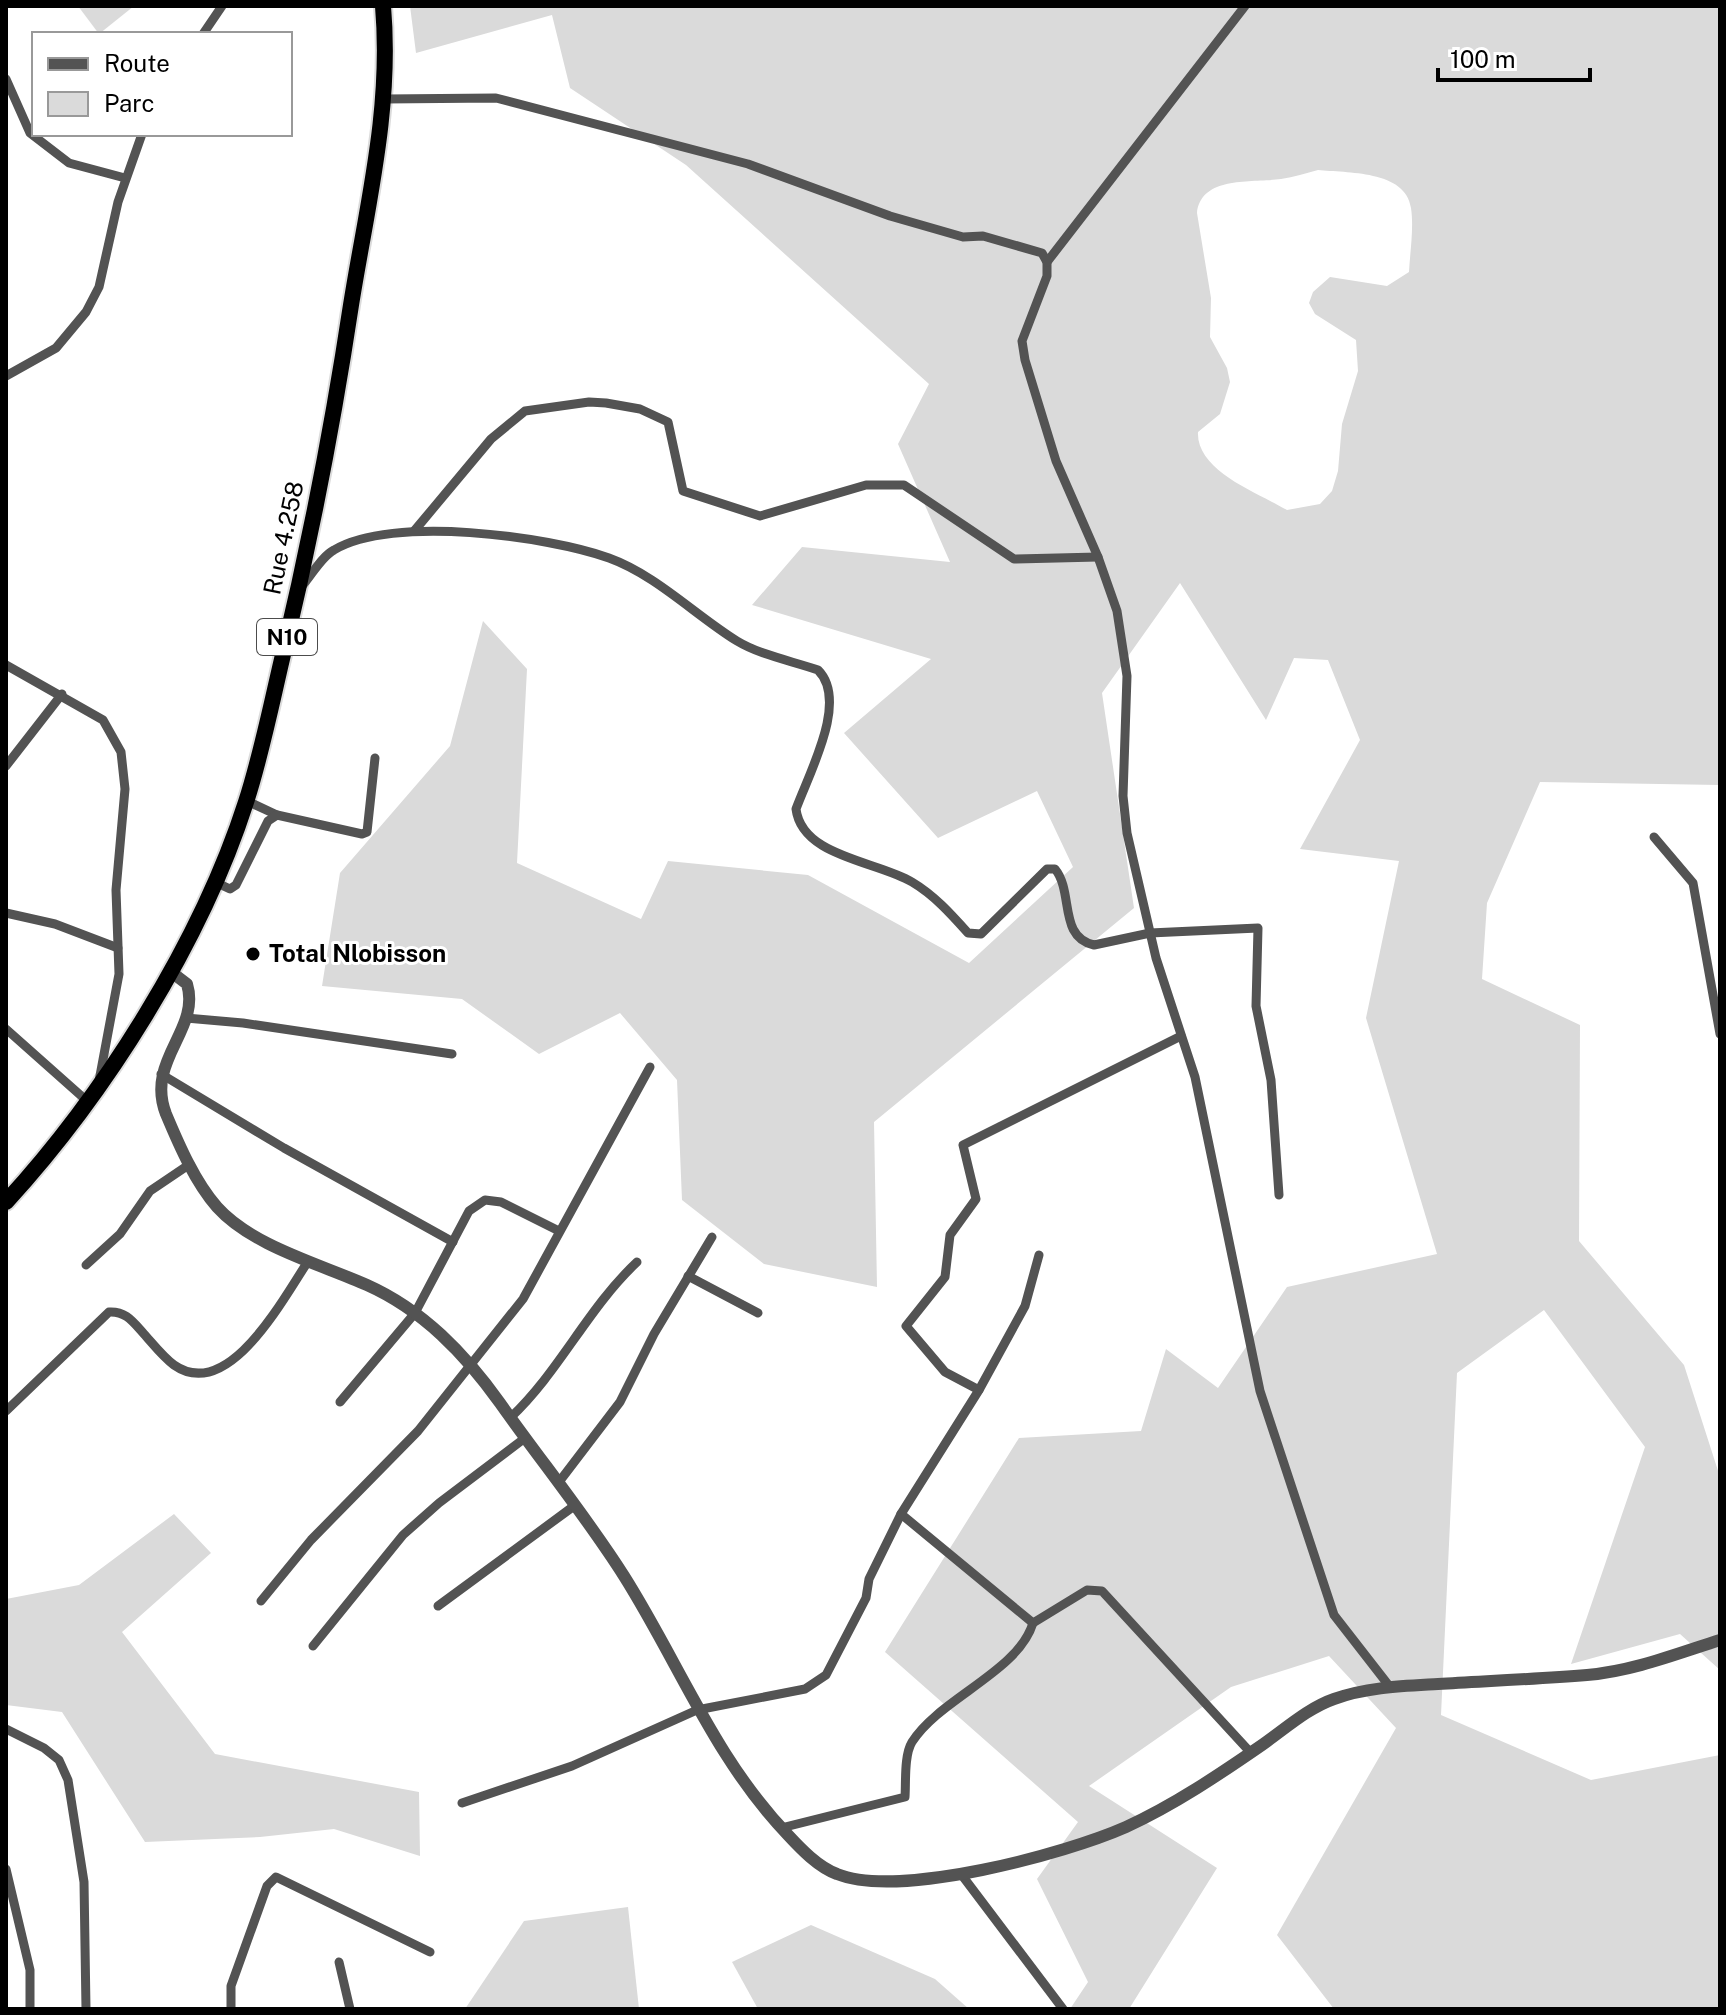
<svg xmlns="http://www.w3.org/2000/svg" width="1726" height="2015" font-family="'Public Sans',sans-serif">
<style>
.green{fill:#dadada;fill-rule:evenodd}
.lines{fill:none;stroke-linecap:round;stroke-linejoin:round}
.trunk-casing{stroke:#dbdbdb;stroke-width:20}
.minor{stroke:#535353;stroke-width:9}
.tertiary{stroke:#535353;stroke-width:12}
.trunk{stroke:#000;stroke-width:16}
.poi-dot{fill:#000;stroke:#fff;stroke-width:3}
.labels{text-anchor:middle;stroke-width:6;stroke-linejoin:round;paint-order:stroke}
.shield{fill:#fff;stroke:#4c4c4c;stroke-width:2}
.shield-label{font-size:22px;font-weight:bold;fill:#000}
.street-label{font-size:24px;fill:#000;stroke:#fff}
.poi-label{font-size:24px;font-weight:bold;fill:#000;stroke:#fff;text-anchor:start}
</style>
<rect width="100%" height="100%" fill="#fff"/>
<g class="green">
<polygon points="78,6 134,6 99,34"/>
<path d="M410,6H1720V785L1540,782L1487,903L1482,979L1580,1025L1579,1241L1684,1365L1720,1477V1670L1680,1634L1571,1664L1645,1447L1544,1310L1457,1373L1441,1715L1591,1780L1720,1755V2009H1334L1277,1935L1396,1728L1329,1656L1231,1687L1089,1786L1217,1868L1129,2009H1070L1088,1982L1037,1879L1078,1822L885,1652L1019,1438L1141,1431L1166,1349L1218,1388L1287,1287L1437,1254L1366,1018L1399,861L1300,849L1360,740L1328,660L1294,658L1266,720L1180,583L1102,693L1134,908L874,1122L877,1287L764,1264L682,1200L677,1080L620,1013L539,1054L462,999L322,986L340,873L450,746L483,621L527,669L517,863L641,919L668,861L808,875L969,963L1073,867L1037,791L938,838L844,733L931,659L752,605L802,547L950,562L898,444L929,384L686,165L570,88L552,15L416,53ZM1318,170C1346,173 1406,170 1411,208C1414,228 1410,252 1409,272L1387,286L1330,277L1313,292L1309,303L1315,314L1356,340L1358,371L1342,424L1338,471L1332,491L1320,504L1287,510C1258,493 1196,471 1198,432L1220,414L1230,382L1227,368L1210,337L1211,298L1197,213C1201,175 1253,183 1281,179C1294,177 1306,173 1318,170Z"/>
<polygon points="174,1514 211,1553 122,1632 215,1754 419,1792 420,1856 334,1829 260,1837 145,1842 62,1712 6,1705 6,1599 79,1585"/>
<polygon points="628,1907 639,2009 465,2009 524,1921"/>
<polygon points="811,1925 935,1979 969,2009 758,2009 732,1962"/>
</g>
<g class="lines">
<defs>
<path id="trunk" d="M6,1202C105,1094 201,942 246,802C261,756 271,706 282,659C310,542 333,424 351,305C367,205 392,109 383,6"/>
</defs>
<use href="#trunk" class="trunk-casing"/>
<g class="minor">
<polyline points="203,34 222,6"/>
<polyline points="6,79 30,133 69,163 125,178"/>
<polyline points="385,99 496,98 748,164 890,216 963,237 983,236 1042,253 1047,262 1047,276 1022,341 1025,360 1056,461 1098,557 1117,611 1127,676 1123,796 1127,833 1156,958 1195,1077 1260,1391 1334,1615 1390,1687"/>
<polyline points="1047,262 1245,6"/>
<polyline points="6,376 56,348 86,312 99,287 118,202 142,134"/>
<polyline points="415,530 491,439 525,411 589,402 606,403 640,409 668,422 683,491 760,516 866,485 904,485 1014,559 1098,557"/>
<path d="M302,586C312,575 321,557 334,550C392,515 547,536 609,558C656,575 695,615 737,641C760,655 792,661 818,670C849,701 809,773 796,809C802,857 877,861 912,882C934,895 951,914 968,933L981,934L1047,869H1055C1074,892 1058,937 1094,945L1150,933L1258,928L1256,1006L1271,1080L1279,1195"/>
<polyline points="6,665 103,720 121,752 125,789 116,890 119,974 99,1081"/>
<polyline points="6,766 62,694"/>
<polyline points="247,801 277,815"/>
<polyline points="1654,837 1693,883 1720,1034"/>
<polyline points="215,882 230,889 236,885 268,821 277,815 362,834 367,832 375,758"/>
<polyline points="6,913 55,924 118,948"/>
<polyline points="186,1018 243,1023 452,1054"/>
<polyline points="6,1029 87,1101"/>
<polyline points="161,1074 284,1148 453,1242"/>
<polyline points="1039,1255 1025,1306 979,1390 901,1514 1033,1623 1087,1590 1102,1591 1251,1753"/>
<polyline points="86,1265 120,1234 150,1191 190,1164"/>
<polyline points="688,1276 758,1313"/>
<polyline points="979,1390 945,1372 906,1326 945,1277 950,1235 976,1199 963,1145 1181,1036"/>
<polyline points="340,1402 415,1313 469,1211 485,1200 501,1202 559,1231"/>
<path d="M6,1411L109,1312C126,1311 133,1322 144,1334C153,1344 163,1357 174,1365C228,1403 283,1299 307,1263"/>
<path d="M510,1418C560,1371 587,1309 637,1262"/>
<polyline points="559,1482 620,1402 654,1334 712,1237"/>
<polyline points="261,1601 311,1540 418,1431 523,1299 650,1067"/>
<polyline points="438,1606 574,1506"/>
<polyline points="313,1646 403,1535 439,1503 525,1438"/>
<polyline points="6,1729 44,1748 59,1760 68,1780 84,1882 86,2009"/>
<polyline points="462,1803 572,1766 697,1710 805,1689 826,1675 866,1598 869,1579 901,1514"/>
<path d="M781,1828L905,1797C906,1782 904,1755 912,1742C940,1698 1018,1672 1033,1623"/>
<polyline points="6,1869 30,1970 30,2009"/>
<polyline points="961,1874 1063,2009"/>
<polyline points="339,1962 350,2009"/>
<polyline points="231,2009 231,1986 267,1886 276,1877 430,1952"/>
</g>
<path class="tertiary" d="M170,971L187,984C201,1030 145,1060 166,1114C179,1145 195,1182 217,1207C252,1246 320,1264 367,1285C423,1310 465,1354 500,1403C541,1461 586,1516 624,1576C679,1663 715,1759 788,1835C801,1849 818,1867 837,1874C899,1899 1065,1854 1126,1827C1174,1805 1220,1774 1262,1745C1285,1729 1308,1708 1334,1699C1367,1687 1404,1686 1438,1684C1488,1681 1537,1679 1587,1675C1633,1671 1676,1654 1720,1640"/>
<use href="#trunk" class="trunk"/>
</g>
<circle class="poi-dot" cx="253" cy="954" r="8"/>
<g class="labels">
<rect class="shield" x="257" y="619" width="60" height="36" rx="6"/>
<g class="shield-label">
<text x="287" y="645">N10</text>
</g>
<g class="street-label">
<text transform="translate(284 538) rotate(-78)" y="8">Rue 4.258</text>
</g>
<g class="poi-label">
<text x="269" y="962">Total Nlobisson</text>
</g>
</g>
<rect width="1726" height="2015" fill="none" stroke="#000000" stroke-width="16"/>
<rect x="32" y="32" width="260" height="104" fill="#ffffff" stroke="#999999" stroke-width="2"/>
<rect x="48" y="58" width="40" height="12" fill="#535353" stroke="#999999" stroke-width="2"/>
<text x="104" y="72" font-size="24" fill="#000000">Route</text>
<rect x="48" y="92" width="40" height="24" fill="#dadada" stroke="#999999" stroke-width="2"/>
<text x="104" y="112" font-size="24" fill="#000000">Parc</text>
<path d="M1438 68v12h152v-12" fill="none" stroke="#000000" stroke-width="4"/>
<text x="1450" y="68" font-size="24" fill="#000000" stroke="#ffffff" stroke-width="6" paint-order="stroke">100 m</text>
</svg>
